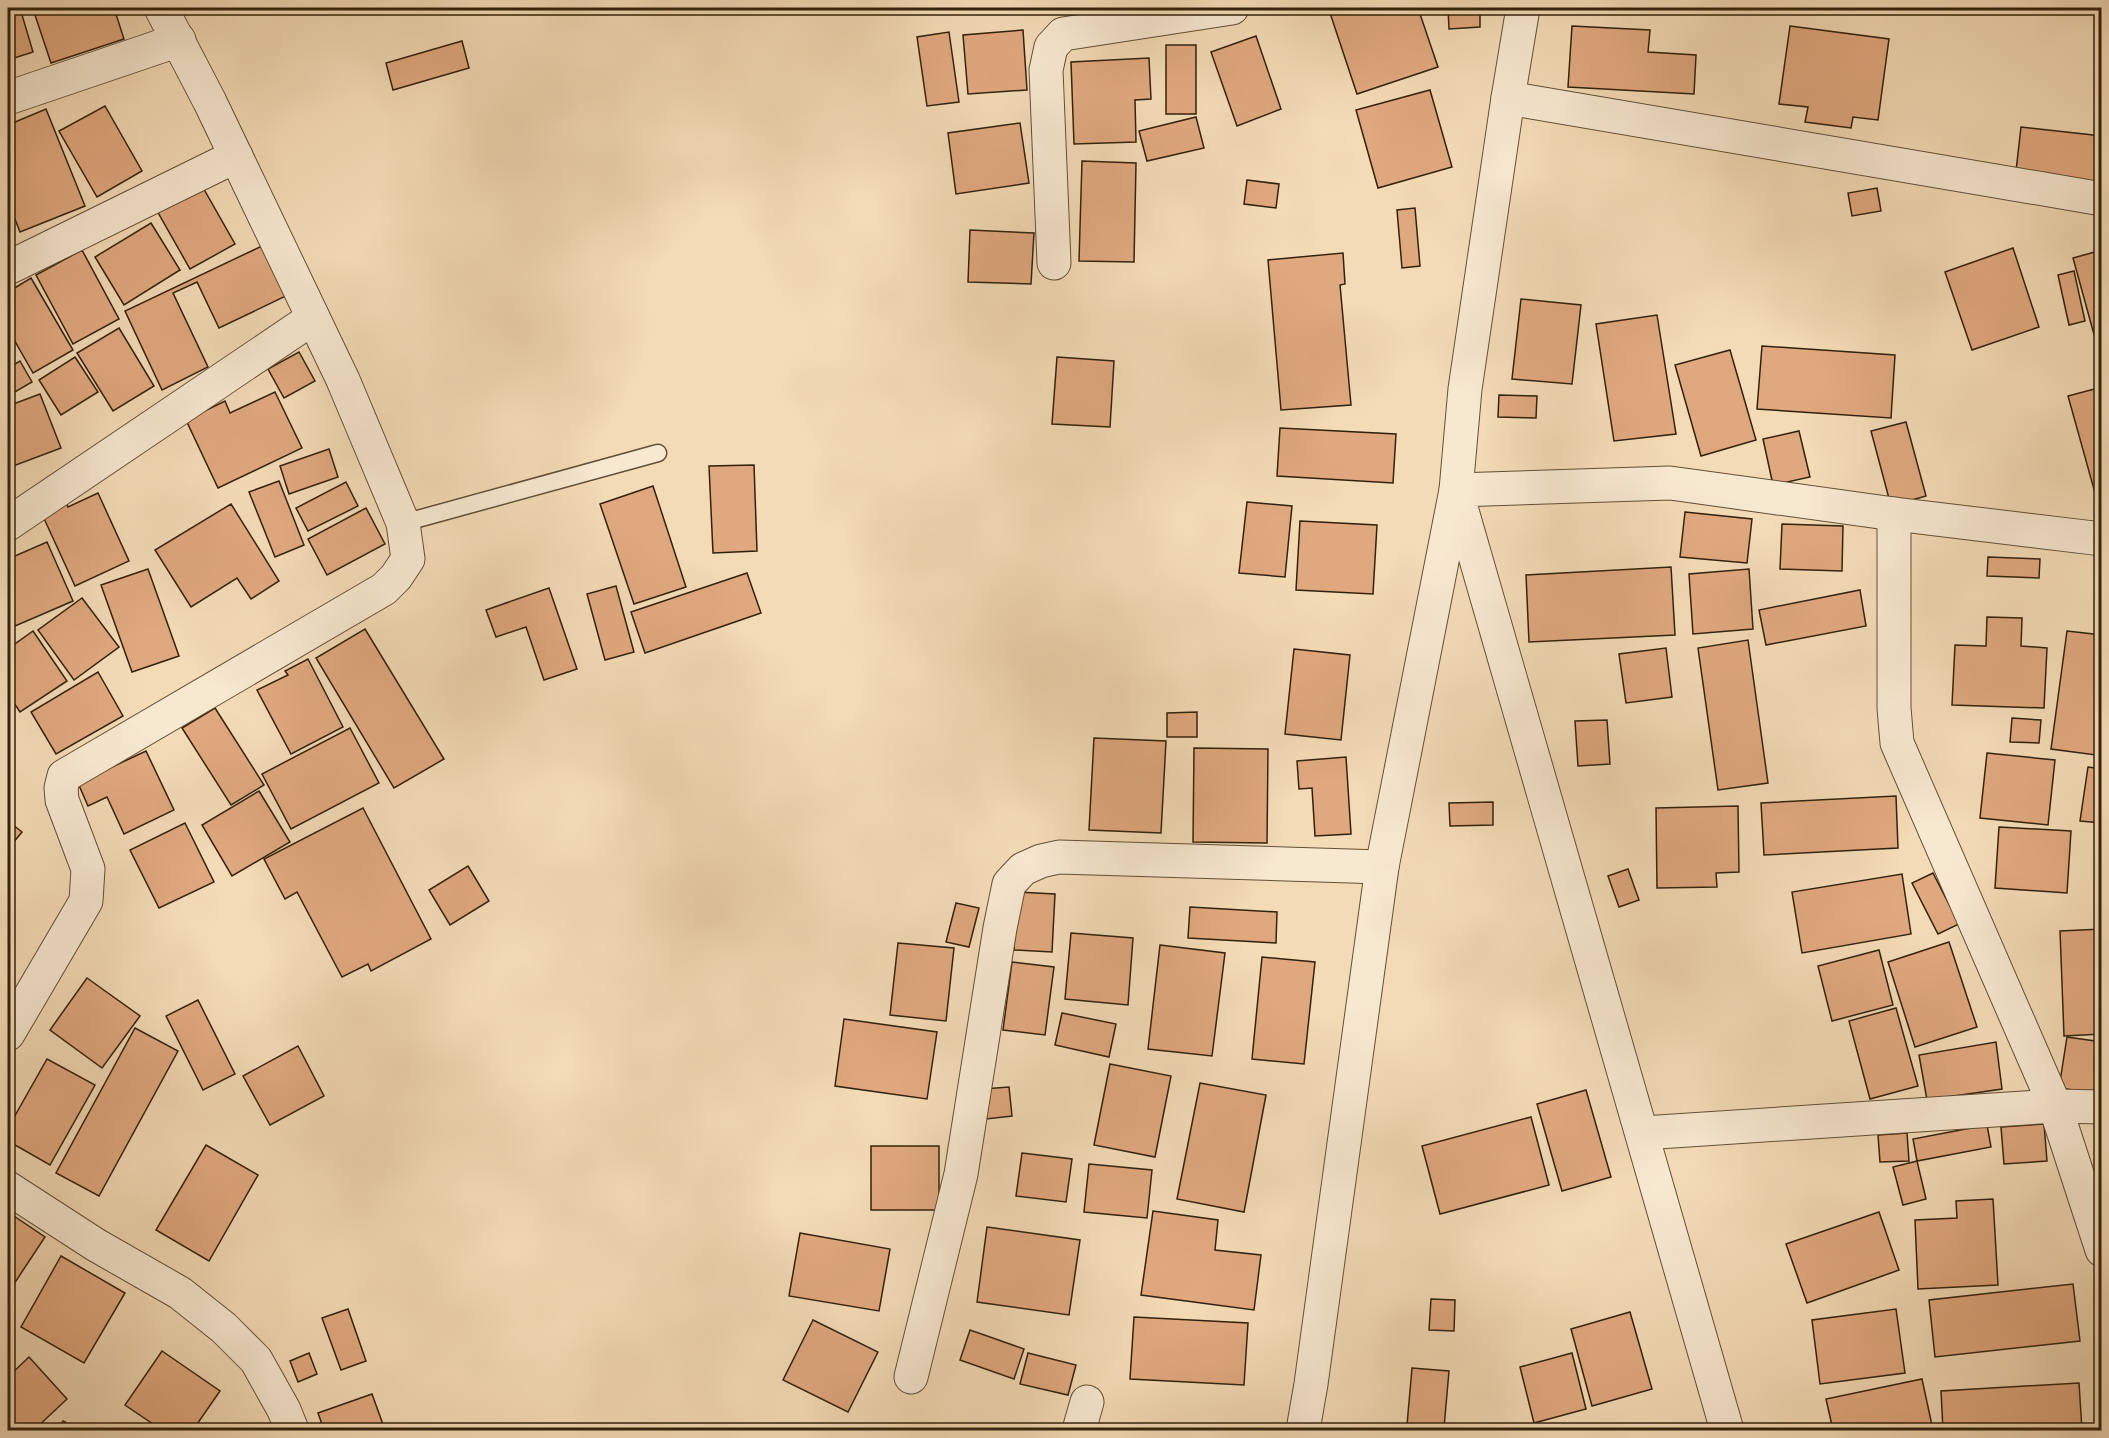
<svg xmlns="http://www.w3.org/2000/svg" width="2109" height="1438" font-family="'Libre Caslon Text',serif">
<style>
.building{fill:#e0a87f;stroke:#32220b;stroke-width:1.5}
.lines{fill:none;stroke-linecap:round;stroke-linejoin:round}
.service-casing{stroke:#625036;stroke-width:19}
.minor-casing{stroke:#625036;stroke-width:35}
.service{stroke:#f7e8d0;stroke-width:16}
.minor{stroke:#f7e8d0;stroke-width:33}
</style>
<rect width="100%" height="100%" fill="#f3dbb6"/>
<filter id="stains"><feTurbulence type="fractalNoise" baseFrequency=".00333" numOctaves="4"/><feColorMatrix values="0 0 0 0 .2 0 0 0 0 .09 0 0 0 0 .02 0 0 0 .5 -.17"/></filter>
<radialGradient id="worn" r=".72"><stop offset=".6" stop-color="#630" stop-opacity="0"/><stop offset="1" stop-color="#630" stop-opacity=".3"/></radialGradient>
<g class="building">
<polygon points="8,8 20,8 33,52 8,60"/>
<polygon points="57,8 114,8 124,39 51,63 35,15"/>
<polygon points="1347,8 1418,8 1438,67 1357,94 1330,13"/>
<polygon points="1448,8 1480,8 1480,27 1449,29"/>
<polygon points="1650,8 1716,8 1716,9 1650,10"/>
<polygon points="1572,26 1650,30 1648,52 1696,55 1694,94 1568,87"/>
<polygon points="1790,26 1889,39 1878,120 1853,117 1851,128 1805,122 1808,107 1779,104"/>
<polygon points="1023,30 1027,90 968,94 963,35"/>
<polygon points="949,32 959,102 927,106 917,37"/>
<polygon points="1256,36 1281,109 1237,126 1211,52"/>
<polygon points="462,41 469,68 393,90 386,63"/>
<rect x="1166" y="45" width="30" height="69"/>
<polygon points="1149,58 1151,99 1135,100 1136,142 1074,144 1071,62"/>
<polygon points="1430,90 1452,167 1378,188 1356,110"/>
<polygon points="105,106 142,171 97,197 59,131"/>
<polygon points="46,109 85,206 20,232 8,201 8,125"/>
<polygon points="1196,117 1204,148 1147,161 1139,131"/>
<polygon points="1020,123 1029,183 956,194 948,133"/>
<polygon points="2021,127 2102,136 2102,189 2015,180"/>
<polygon points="1082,161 1136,163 1134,262 1079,261"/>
<polygon points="1247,180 1279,184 1276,208 1244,204"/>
<polygon points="201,184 235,244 190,269 156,209"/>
<polygon points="1877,188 1881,211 1852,216 1848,193"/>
<polygon points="1415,208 1420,266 1402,268 1397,210"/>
<polygon points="151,223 180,270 124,305 95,257"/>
<polygon points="970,230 1034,233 1031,284 968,282"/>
<polygon points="264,245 288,295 219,328 197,282 173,293 208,367 162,390 125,311"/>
<polygon points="2013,248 2039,327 1972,350 1945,272"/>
<polygon points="82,250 119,319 73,344 36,275"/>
<polygon points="2102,250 2102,359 2101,360 2073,258"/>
<polygon points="1343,253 1345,284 1340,285 1351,405 1281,410 1268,260"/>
<polygon points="2074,271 2085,321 2069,325 2058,275"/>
<polygon points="31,278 73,350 33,373 8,329 8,292"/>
<polygon points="1521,299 1581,305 1572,384 1512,379"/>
<polygon points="1657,315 1676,434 1614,441 1596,324"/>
<polygon points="119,328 154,386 113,411 77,353"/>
<polygon points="1762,346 1895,355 1891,418 1757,409"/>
<polygon points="1730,350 1756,440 1701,456 1675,365"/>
<polygon points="299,352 315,381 284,398 268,369"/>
<polygon points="75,357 98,392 61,415 39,380"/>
<polygon points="1057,357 1114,361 1110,427 1052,424"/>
<polygon points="20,361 32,382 8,396 8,368"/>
<polygon points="2102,387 2102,518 2068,396"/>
<polygon points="275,392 302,448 218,488 186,420 225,401 230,413"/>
<polygon points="40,394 61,448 8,468 8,406"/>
<polygon points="1499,395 1537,396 1536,418 1498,417"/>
<polygon points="1906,422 1926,496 1891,506 1871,431"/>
<polygon points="1280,428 1396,434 1393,483 1277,476"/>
<polygon points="1799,431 1810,477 1773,485 1763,439"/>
<polygon points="329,449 338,477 289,494 280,466"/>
<polygon points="754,465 757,551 713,553 709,466"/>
<polygon points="279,481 304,545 275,557 249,492"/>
<polygon points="346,482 358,506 308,531 296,508"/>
<polygon points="653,486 686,587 634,604 600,504"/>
<polygon points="98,493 129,561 75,586 41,512 66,501 68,507"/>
<polygon points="1247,502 1292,506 1285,577 1239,573"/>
<polygon points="231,504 279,581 251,599 237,578 191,607 155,550"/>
<polygon points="366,508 385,544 327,575 308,539"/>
<polygon points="1685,512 1752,519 1747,563 1680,557"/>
<polygon points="1300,521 1377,525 1373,594 1296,590"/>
<polygon points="1782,524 1843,526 1842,571 1780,569"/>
<polygon points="47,542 73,601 15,626 8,609 8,559"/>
<polygon points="1988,557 2040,559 2039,578 1987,576"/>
<polygon points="1671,567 1675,635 1529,642 1526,575"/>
<polygon points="148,569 179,656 132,672 101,585"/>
<polygon points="1749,569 1753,629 1693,634 1689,574"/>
<polygon points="747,573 761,613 645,653 631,612"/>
<polygon points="616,586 634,652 605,660 587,594"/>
<polygon points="549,588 577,669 544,680 526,627 496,637 486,610"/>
<polygon points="1860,590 1866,626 1766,645 1759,610"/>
<polygon points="82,598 119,647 74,680 38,630"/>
<polygon points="1987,617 2022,618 2021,646 2047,648 2044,708 1952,705 1955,645 1986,646"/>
<polygon points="365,629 444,759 394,788 316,658"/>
<polygon points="33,631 67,681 20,712 8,694 8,649"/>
<polygon points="2067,631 2102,635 2102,715 2096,755 2051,749"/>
<polygon points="1748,640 1768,783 1718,790 1698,648"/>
<polygon points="1666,648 1672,697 1626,703 1619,654"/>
<polygon points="1294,649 1350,655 1341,740 1285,734"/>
<polygon points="308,659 343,727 291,754 257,690 288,675 285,671"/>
<polygon points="98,672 123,716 56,754 31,712"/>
<polygon points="215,708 264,785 231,805 182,728"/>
<polygon points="1197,712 1197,737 1167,737 1167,713"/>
<polygon points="2012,718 2041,720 2039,743 2010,742"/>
<polygon points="1607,720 1610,764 1578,766 1575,721"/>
<polygon points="350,728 379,783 291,829 262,774"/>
<polygon points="1094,738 1166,741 1161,833 1089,830"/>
<polygon points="1194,748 1268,749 1267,843 1193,842"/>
<polygon points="146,751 174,810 124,834 107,797 88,806 78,783"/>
<polygon points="1987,753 2055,760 2048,825 1980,818"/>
<polygon points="1346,757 1351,834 1315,836 1312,788 1299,789 1297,761"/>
<polygon points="2088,767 2102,769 2102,823 2080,821"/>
<polygon points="259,791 290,842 232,876 202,825"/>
<polygon points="1896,796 1898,848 1764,855 1761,803"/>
<polygon points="1493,802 1493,825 1450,826 1449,803"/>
<polygon points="1738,806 1739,872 1716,873 1717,887 1657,888 1656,808"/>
<polygon points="363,808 431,939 371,971 368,964 342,977 297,892 285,899 264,859"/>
<polygon points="8,821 22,832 8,849"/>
<polygon points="185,823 214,882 159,908 130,850"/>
<polygon points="1999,827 2071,831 2067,893 1995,888"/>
<polygon points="468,866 489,901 450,925 429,890"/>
<polygon points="1628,869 1639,900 1619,907 1608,876"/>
<polygon points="1933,873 1959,924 1938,934 1912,883"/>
<polygon points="1902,874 1911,934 1802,953 1792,892"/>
<polygon points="1017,892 1055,894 1052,952 1014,950"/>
<polygon points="956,903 979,908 969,947 946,942"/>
<polygon points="1190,907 1277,912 1276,943 1188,938"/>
<polygon points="2102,929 2102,1034 2064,1036 2060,931"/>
<polygon points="1071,933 1133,938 1128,1005 1065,999"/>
<polygon points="1949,942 1977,1027 1915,1047 1888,962"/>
<polygon points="898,943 954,948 946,1021 890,1015"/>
<polygon points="1160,945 1225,953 1212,1056 1148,1049"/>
<polygon points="1879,950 1893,1005 1832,1021 1818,966"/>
<polygon points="1262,957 1315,962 1304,1064 1252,1059"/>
<polygon points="1012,962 1054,967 1045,1035 1003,1030"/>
<polygon points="87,978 140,1016 102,1068 50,1030"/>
<polygon points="198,1000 235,1074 203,1090 166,1016"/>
<polygon points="1896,1008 1918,1086 1870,1099 1849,1021"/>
<polygon points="1062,1013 1116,1024 1109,1057 1055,1045"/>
<polygon points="844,1019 937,1032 927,1099 835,1086"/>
<polygon points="135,1028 178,1051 99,1196 56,1173"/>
<polygon points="2067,1037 2102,1042 2102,1094 2059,1088"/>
<polygon points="1996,1042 2002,1089 1927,1100 1919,1055"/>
<polygon points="298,1046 324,1096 270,1125 243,1076"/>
<polygon points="47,1059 95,1085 50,1165 8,1141 8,1128"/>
<polygon points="1110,1064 1171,1076 1155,1157 1094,1145"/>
<polygon points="1200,1083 1266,1095 1244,1212 1177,1199"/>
<polygon points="1009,1087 1012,1116 986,1119 983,1089"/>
<polygon points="1586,1090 1611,1177 1562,1191 1537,1104"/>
<polygon points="1531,1117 1549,1185 1440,1214 1422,1146"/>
<polygon points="2044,1124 2047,1161 2004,1164 2001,1127"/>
<polygon points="1987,1125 1991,1147 1917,1161 1913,1139"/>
<polygon points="1907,1133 1909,1161 1880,1162 1878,1135"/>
<polygon points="206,1145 258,1175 209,1261 156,1230"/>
<rect x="871" y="1146" width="68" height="64"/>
<polygon points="1022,1153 1072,1159 1066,1202 1016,1196"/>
<polygon points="1917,1161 1926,1199 1903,1205 1893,1167"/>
<polygon points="1089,1164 1152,1170 1147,1218 1084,1212"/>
<polygon points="1993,1199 1998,1285 1918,1289 1915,1220 1957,1218 1956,1201"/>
<polygon points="1153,1211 1218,1220 1215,1250 1261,1255 1254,1310 1141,1295"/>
<polygon points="8,1212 45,1237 8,1293"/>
<polygon points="1879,1212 1899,1270 1807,1303 1786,1244"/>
<polygon points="987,1227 1080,1240 1069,1315 977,1302"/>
<polygon points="800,1233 890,1249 879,1311 789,1296"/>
<polygon points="61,1256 125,1293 84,1363 21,1327"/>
<polygon points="2073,1284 2080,1341 1935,1357 1929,1300"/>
<polygon points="1431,1299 1455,1300 1454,1331 1429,1330"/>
<polygon points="348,1309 366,1361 341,1370 322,1318"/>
<polygon points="1896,1309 1905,1373 1820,1384 1812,1320"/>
<polygon points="1630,1312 1652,1389 1592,1406 1571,1329"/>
<polygon points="1134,1317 1248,1323 1244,1385 1130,1379"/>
<polygon points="813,1320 878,1352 848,1412 783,1380"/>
<polygon points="970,1330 1024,1349 1014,1379 960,1360"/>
<polygon points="162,1351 220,1391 193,1430 162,1430 125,1405"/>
<polygon points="309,1353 317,1374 298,1382 290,1361"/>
<polygon points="1028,1353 1076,1365 1068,1395 1020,1384"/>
<polygon points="1572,1353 1586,1409 1534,1423 1520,1367"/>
<polygon points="29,1357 67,1399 34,1430 8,1430 8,1374 9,1376"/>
<polygon points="1412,1368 1449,1371 1444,1428 1407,1425"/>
<polygon points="1922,1379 1933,1430 1833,1430 1826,1399"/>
<polygon points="2079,1383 2082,1430 1943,1430 1941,1391"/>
<polygon points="372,1394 385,1430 324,1430 318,1413"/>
<polygon points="63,1421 79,1430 57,1430"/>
</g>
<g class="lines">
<defs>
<polyline id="service" points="403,523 658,453"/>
<g id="minor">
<polyline points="8,98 179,40"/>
<polyline points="1508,98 2102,199"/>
<polyline points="1054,263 1046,70 1051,47 1063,34 1232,8"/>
<polyline points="8,268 236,156"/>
<polyline points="1894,514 1894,708 1897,743 2055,1106 2102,1250"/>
<polyline points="8,524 313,318"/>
<polyline points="8,1034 86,901 88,869 62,800 61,788 64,776 384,589 396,577 408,559 403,523 343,380 210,102 161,8"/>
<polyline points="1643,1133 2055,1106 2102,1107"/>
<polyline points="8,1188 96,1245 180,1293 224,1328 256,1360 284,1410 292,1430"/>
<polyline points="911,1377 961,1174 1000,928 1009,884 1023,869 1041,861 1059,857 1382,867"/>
<polyline points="1079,1430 1087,1402"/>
<polyline points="1303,1430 1311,1384 1382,867 1456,490 1465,389 1508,98 1523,8"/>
<polyline points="1727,1430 1456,490 1670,483 1894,514 2102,539"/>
</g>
</defs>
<use href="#service" class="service-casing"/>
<use href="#minor" class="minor-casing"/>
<use href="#service" class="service"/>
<use href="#minor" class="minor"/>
</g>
<rect width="2109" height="1438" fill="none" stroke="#f3dbb6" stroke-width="30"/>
<rect x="9" y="9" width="2091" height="1420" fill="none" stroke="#32220b" stroke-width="3"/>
<rect x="15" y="15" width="2079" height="1408" fill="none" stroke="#32220b" stroke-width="1.5"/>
<rect width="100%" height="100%" filter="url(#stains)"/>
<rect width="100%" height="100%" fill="url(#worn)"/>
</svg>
